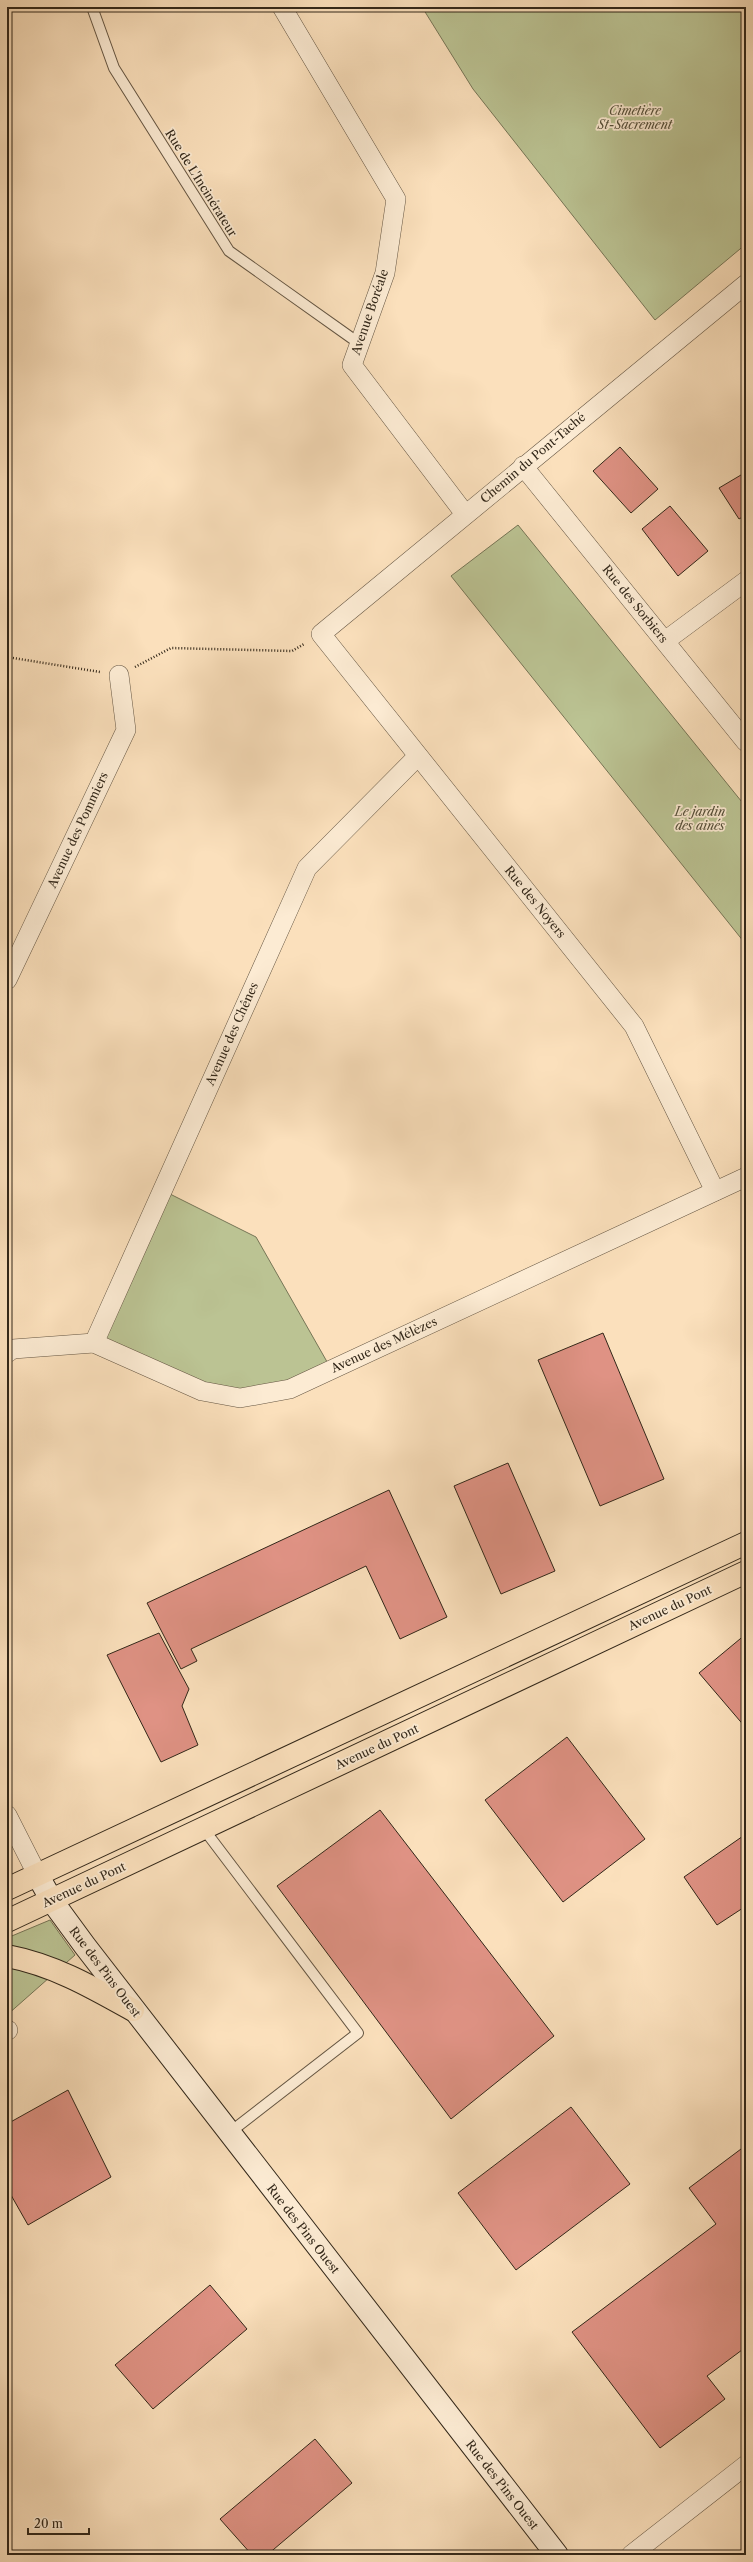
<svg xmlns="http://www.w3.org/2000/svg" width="753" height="2562" font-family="'Libre Caslon Text',serif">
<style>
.green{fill:#bbc393;stroke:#767556}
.building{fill:#df9284;stroke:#322719}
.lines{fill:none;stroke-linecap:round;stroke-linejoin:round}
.service-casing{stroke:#645542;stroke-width:12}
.minor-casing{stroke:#645542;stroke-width:20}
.secondary-casing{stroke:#322719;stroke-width:24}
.primary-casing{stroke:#322719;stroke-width:24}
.trunk-casing{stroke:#322719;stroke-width:24}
.path{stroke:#322719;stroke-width:2.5;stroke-dasharray:1 2;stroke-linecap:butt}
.service{stroke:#fcebd3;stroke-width:10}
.minor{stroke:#fcebd3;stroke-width:19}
.secondary{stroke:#fcebd3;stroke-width:22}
.primary{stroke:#fbe0bc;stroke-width:22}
.trunk{stroke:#fbe0bc;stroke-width:22}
.labels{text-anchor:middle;stroke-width:3.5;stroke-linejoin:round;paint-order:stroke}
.park-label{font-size:12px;font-style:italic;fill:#544e38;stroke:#fcebd3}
.street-label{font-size:12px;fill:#322719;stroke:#fcebd3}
</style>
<rect width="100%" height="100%" fill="#fbe0bc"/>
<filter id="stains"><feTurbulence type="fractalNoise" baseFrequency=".005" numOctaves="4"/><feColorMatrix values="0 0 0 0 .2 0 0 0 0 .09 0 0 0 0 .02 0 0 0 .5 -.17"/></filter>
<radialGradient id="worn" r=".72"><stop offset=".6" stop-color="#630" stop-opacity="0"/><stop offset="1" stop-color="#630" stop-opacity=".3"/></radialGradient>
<g class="green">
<polygon points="422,7 746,7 746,244 655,320 473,89"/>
<polygon points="518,525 746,807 746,941 744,942 451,576"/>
<polygon points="162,1190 256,1237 330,1367 240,1398 98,1342"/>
<polygon points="50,1920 75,1955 7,2015 7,1938"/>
</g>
<g class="building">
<polygon points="620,447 658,489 631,513 593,471"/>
<polygon points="746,472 746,515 739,519 719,488"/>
<polygon points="670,506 708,551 678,576 642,529"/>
<polygon points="603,1333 664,1479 600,1506 538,1360"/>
<polygon points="508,1463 555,1571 501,1594 454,1486"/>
<polygon points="389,1490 447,1617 400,1639 366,1566 191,1649 197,1661 181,1669 147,1603"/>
<polygon points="159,1633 189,1689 182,1706 198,1745 161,1762 107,1655"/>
<polygon points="746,1634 746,1728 699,1673"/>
<polygon points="567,1737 645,1839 563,1902 485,1800"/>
<polygon points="380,1810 554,2036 451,2119 277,1886"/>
<polygon points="746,1834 746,1906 717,1925 684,1877"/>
<polygon points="68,2090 111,2177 28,2225 7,2188 7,2124"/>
<polygon points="571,2107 630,2184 516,2270 458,2193"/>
<polygon points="741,2149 746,2156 746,2347 707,2376 725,2399 660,2448 572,2332 716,2224 689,2188"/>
<polygon points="210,2285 247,2329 153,2409 115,2365"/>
<polygon points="315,2439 352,2483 267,2555 252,2555 220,2519"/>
</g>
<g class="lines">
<defs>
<g id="service">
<polyline points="92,7 114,68 229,251 360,344"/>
<polyline points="203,1828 358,2033 229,2133"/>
</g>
<g id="minor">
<polyline points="282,7 396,199 385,273 352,365 465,514"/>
<polyline points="523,466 746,742"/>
<polyline points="665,641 746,581"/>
<polyline points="7,980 126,730 119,675"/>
<polyline points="715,1191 634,1026 321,634 746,284"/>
<polyline points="94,1343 307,868 418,756"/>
<polyline points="7,1353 13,1349 94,1343 202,1391 240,1398 290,1389 746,1177"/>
<polyline points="7,1815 38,1876"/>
<polyline points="7,2031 8,2030"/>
<polyline points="631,2555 746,2465"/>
</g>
<polyline id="secondary" points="38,1876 52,1901 85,1946 557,2555"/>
<g id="primary">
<polyline points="7,1889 746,1543"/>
<polyline points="7,1921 746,1572"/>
</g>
<path id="trunk" d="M7,1956C54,1965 92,1987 133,2010"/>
</defs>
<use href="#service" class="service-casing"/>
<use href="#minor" class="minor-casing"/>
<use href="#secondary" class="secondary-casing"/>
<use href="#primary" class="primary-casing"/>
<use href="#trunk" class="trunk-casing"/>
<g class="path">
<polyline points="7,657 100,672"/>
<polyline points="135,667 171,648 292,651 304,644"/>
</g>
<use href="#service" class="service"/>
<use href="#minor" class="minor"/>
<use href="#secondary" class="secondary"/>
<use href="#primary" class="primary"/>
<use href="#trunk" class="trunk"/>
</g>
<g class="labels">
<g class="park-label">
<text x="635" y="115">Cimetière<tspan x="635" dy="14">St-Sacrement</tspan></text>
<text x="700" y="816">Le jardin<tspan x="700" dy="14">des ainés</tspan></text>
</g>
<g class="street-label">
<text transform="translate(201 183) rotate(58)" y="4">Rue de L'Incinérateur</text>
<text transform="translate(370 312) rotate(-71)" y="4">Avenue Boréale</text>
<text transform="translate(533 458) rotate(-40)" y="4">Chemin du Pont-Taché</text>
<text transform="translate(635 604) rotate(51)" y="4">Rue des Sorbiers</text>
<text transform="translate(78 830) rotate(-65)" y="4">Avenue des Pommiers</text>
<text transform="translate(535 902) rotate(51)" y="4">Rue des Noyers</text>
<text transform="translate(232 1034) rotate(-66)" y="4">Avenue des Chênes</text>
<text transform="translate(384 1345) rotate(-25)" y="4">Avenue des Mélèzes</text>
<text transform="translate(670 1608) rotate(-25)" y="4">Avenue du Pont</text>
<text transform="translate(377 1747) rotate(-25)" y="4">Avenue du Pont</text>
<text transform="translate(84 1885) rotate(-25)" y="4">Avenue du Pont</text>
<text transform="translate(105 1972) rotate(53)" y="4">Rue des Pins Ouest</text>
<text transform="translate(303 2229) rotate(52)" y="4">Rue des Pins Ouest</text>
<text transform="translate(502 2485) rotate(52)" y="4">Rue des Pins Ouest</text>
</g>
</g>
<rect width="753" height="2562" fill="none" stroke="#fbe0bc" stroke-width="24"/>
<rect x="8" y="8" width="737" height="2546" fill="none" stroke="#322719" stroke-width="2"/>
<rect x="12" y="12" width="729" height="2538" fill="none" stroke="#322719"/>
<path d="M28 2528v6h61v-6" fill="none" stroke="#322719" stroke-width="2"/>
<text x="34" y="2528" font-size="12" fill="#322719" stroke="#fcebd3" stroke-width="3" paint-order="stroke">20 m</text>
<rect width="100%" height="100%" filter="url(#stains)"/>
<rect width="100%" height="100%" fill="url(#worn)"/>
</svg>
